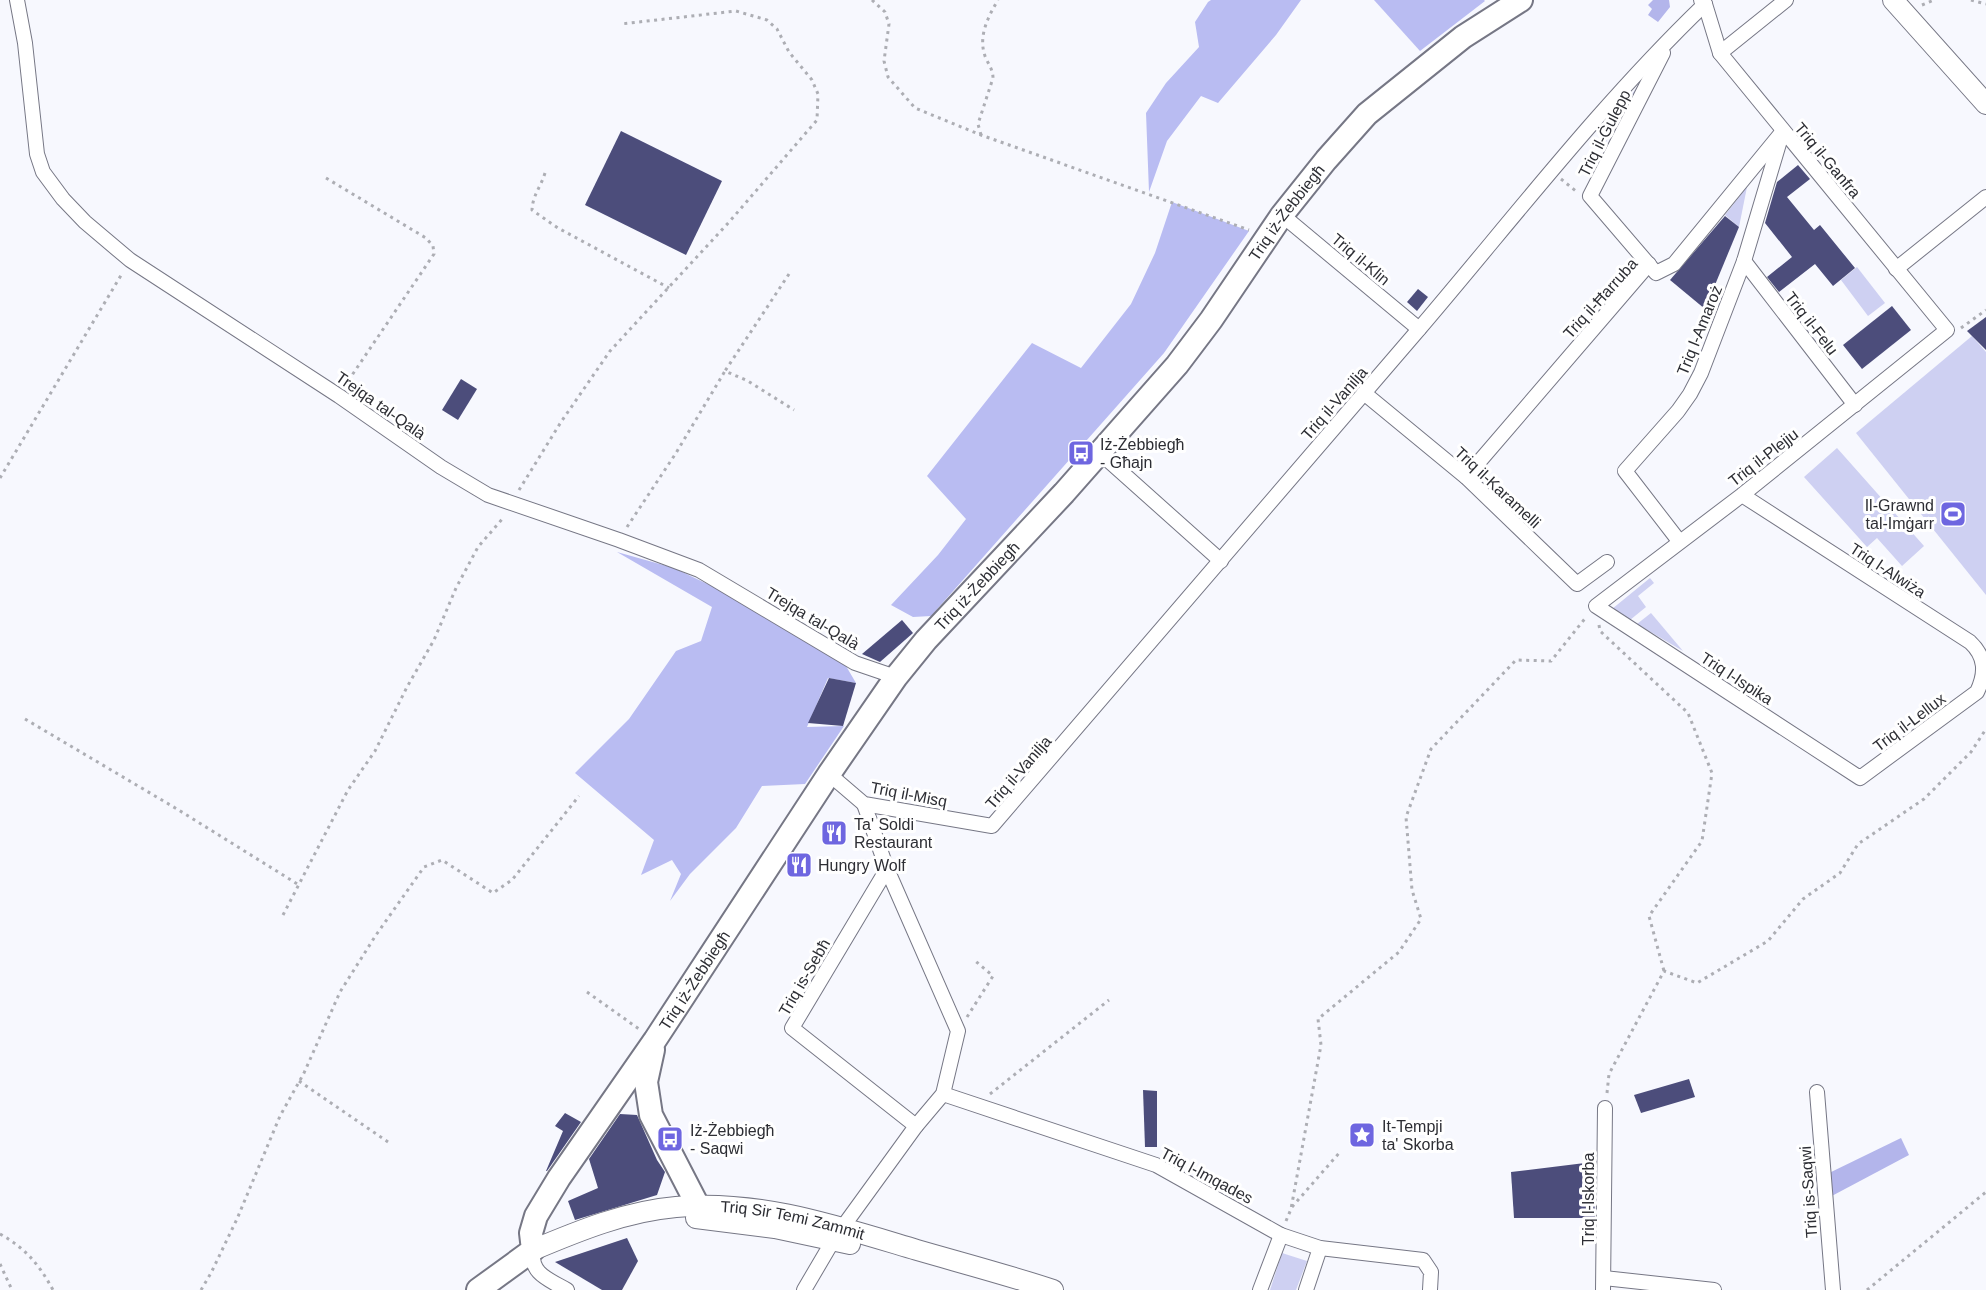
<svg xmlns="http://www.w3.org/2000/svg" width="1986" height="1290" font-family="Arial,sans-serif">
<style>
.green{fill:#ced0f2}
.forest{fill:#b9bcf2}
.water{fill:#b3b5eb}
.building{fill:#4c4d7b}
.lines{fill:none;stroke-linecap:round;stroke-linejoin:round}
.street-casing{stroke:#767785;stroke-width:16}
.secondary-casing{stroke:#767785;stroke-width:22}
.primary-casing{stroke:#767785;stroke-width:26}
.path{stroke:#adaeb4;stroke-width:3;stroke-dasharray:3 4.5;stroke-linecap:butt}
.street{stroke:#fff;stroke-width:14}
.secondary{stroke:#fff;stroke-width:20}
.primary{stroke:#fff;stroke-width:22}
.labels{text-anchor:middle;stroke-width:6;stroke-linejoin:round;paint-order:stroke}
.street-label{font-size:16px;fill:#2d2e34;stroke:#fff}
.poi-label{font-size:16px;fill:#2d2e34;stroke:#fff;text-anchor:start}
</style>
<rect width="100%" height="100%" fill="#f7f8fe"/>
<g class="green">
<polygon points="1638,86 1602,149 1606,129"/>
<polygon points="1747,187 1739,227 1725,215"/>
<polygon points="1857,267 1885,303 1868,316 1841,280"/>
<polygon points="1972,336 1986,352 1986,595 1856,433"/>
<polygon points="1837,448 1924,546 1902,566 1877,538 1867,547 1804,477"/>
<polygon points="1650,578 1654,583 1638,596 1646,607 1630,620 1612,611 1612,609"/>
<polygon points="1651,613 1683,651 1637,624"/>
<polygon points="1282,1253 1307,1261 1296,1290 1270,1290"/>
</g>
<g class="forest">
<polygon points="1211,0 1301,0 1276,35 1218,103 1201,96 1167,141 1149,192 1146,113 1166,83 1199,47 1195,22 1208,2"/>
<polygon points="1374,0 1484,0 1485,1 1420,51"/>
<polygon points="1172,202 1249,231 1164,353 931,616 913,617 891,605 938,555 966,519 927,476 1032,343 1081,368 1131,304 1155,253"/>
<polygon points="617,552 674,568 722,591 785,627 846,666 856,683 828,678 807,727 844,726 805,784 762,786 736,828 690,874 670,901 681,874 672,860 641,875 654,840 575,773 629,719 676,651 701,641 712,607"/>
</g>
<g class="water">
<polygon points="1653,0 1669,0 1670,7 1658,22 1648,15 1652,9 1648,5"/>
<polygon points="1901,1138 1909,1155 1828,1198 1827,1174"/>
</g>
<g class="building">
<polygon points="621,131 722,181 686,255 585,205"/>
<polygon points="1798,165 1810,179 1787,197 1814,230 1820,225 1855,268 1833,286 1815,264 1779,292 1767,277 1792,257 1765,223 1777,182"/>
<polygon points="1725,216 1739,227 1705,309 1670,280"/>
<polygon points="1418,289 1428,297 1417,311 1407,302"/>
<polygon points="1892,306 1911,330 1862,369 1843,345"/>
<polygon points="1986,317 1986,350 1967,331"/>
<polygon points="461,379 477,389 458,420 442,410"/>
<polygon points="902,620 913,633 880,662 862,654"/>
<polygon points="829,678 856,683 843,726 808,723"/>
<polygon points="1689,1079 1695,1097 1641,1113 1634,1095"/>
<polygon points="1143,1090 1157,1091 1157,1147 1145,1147"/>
<polygon points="565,1113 581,1122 547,1171 546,1171 563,1131 555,1126"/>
<polygon points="620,1114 637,1115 657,1160 665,1172 657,1195 575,1220 568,1201 598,1188 589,1159"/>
<polygon points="1593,1162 1595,1218 1514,1218 1511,1172"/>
<polygon points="627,1238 638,1261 622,1290 602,1290 555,1262"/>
</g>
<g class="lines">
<defs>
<g id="street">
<polyline points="17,0 25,43 37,154 43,172 63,199 85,222 130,260 339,396 441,467 488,495 619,540 699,570 855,663 896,677"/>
<path d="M1701,0L1705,4L1720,53L1947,330L1742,495L1596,606L1860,778L1977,692C1986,673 1986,657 1970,642L1742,495"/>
<polyline points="1663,53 1590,196 1656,273 1674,264 1783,131"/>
<polyline points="1720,53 1786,0"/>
<polyline points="1282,215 1419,329"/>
<polyline points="1744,261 1855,405"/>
<polyline points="1896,269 1986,197"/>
<polyline points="1364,393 1466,477 1577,584 1607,562"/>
<polyline points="1099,452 1221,561"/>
<polyline points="1466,477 1649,264"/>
<polyline points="1679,541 1625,471 1678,411 1690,394 1701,373 1744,261 1781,137"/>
<path d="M829,774L864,804L992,826C1135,661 1278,495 1420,328C1513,219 1601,104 1705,4"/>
<polyline points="887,869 792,1028 916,1126"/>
<polyline points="1817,1092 1833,1290"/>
<polyline points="943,1094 1156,1165 1281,1235 1320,1248 1423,1260 1431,1272 1430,1290"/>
<polyline points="842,1228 916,1126 943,1094 958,1031 887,869 864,804"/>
<path d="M533,1250C530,1274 548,1279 567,1290"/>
<polyline points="1604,1278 1714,1290"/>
<polyline points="804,1290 834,1239"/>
<polyline points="1260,1290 1281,1235"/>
<polyline points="1306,1290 1320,1248"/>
<polyline points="1603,1290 1605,1108"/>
</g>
<g id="secondary">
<polyline points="1893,0 1986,104"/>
<polyline points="696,1218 775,1228 850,1244"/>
<path id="s1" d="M533,1250C578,1231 627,1211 676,1207C758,1199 840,1227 917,1250C962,1263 1008,1275 1053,1290"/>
</g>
<g id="primary">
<polyline points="653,1050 646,1082 651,1115 698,1206"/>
<path id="s2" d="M478,1290L533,1250L531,1233L536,1216L559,1178L655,1040L829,774L896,677L926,640L1064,493L1177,365L1211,320L1282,215L1326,160L1367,114L1463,37L1521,0"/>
</g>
</defs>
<use href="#street" class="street-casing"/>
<use href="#secondary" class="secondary-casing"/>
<use href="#primary" class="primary-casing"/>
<g class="path">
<polyline points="872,0 885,12 889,24 884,61 888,77 915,108 981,135 1249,230"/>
<polyline points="1971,0 1986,4"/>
<polyline points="1922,5 1934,0"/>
<path d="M981,135L978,124L993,78C993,69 988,64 985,56C978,36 988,17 998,0"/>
<path d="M545,173C540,189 533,194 532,210L558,228L669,288"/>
<polyline points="326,178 426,238 433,246 434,254 346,384"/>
<polyline points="1561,179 1577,192"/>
<polyline points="789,274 725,371 748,381 794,410"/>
<polyline points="1961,328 1986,310"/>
<polyline points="0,478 123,272"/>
<polyline points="519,490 561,422 610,351 730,221 817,120 818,94 812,80 789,52 777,29 767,20 736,11 621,24"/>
<polyline points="627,527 676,453 725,371"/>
<polyline points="1599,625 1600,631 1688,713 1712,773 1702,841 1649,916 1664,971"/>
<polyline points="25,719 177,809 299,885"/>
<polyline points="283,915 348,790 375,751 407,687 434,640 456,588 478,547 504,517"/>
<polyline points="587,992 639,1029"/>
<polyline points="967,1017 993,976 973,959"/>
<polyline points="299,1081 388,1142"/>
<polyline points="1607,1093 1609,1074 1664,971 1697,983 1768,941 1803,899 1840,873 1858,844 1924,799 1971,752 1986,729"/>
<polyline points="990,1094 1109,1000"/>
<polyline points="1292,1207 1340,1152"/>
<polyline points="1286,1221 1291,1209 1321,1045 1318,1019 1399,952 1421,919 1412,890 1406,817 1431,749 1516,660 1551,661 1587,616"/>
<path d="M0,1234C25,1248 39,1264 53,1290"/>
<polyline points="0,1264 12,1290"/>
<polyline points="201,1290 211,1273 237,1219 280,1116 304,1073 340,992 376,935 424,867 442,860 493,893 512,880 579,796"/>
<polyline points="1867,1290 1986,1192"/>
</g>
<use href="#street" class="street"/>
<use href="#secondary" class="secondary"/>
<use href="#primary" class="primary"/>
</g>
<defs>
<symbol id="bus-square" viewBox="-11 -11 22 22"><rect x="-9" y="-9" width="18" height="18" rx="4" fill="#6e66e0" stroke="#fff"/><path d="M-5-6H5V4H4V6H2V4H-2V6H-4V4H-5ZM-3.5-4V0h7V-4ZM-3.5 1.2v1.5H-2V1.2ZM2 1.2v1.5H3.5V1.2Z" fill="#fff"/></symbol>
<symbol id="stadium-square" viewBox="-11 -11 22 22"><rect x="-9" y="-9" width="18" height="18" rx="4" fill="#6e66e0" stroke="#fff"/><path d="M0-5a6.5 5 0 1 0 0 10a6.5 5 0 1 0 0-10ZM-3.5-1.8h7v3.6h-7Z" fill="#fff"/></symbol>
<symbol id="restaurant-square" viewBox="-11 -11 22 22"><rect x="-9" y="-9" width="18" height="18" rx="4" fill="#6e66e0" stroke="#fff"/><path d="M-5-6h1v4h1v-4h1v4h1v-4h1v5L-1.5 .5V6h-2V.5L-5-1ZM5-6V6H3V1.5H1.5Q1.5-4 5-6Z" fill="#fff"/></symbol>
<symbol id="sight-square" viewBox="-11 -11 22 22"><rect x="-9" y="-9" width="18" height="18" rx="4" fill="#6e66e0" stroke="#fff"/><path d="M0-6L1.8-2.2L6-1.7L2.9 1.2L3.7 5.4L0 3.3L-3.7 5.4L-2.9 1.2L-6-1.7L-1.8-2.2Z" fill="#fff"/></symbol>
</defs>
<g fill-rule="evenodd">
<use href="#bus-square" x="1066" y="438" width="30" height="30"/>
<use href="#stadium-square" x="1938" y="499" width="30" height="30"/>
<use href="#restaurant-square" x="819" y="818" width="30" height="30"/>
<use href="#restaurant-square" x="784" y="850" width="30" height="30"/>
<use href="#sight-square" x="1347" y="1120" width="30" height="30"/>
<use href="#bus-square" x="655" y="1124" width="30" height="30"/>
</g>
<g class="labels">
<g class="street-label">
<text transform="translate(1604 133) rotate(-63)" y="6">Triq il-Ġulepp</text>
<text transform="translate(1828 160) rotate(50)" y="6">Triq il-Ganfra</text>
<text dy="6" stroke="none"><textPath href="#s2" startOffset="1359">Triq iż-Żebbiegħ</textPath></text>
<text transform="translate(1361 259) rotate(40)" y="6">Triq il-Klin</text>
<text transform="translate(1600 298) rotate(-48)" y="6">Triq il-Ħarruba</text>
<text transform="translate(1812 323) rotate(52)" y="6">Triq il-Felu</text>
<text transform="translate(1699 330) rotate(-68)" y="6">Triq l-Amaroż</text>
<text transform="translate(1334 403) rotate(-49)" y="6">Triq il-Vanilja</text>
<text transform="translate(381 405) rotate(35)" y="6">Trejqa tal-Qalà</text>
<text transform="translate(1763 457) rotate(-38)" y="6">Triq il-Plejju</text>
<text transform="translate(1498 487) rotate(43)" y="6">Triq il-Karamelli</text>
<text transform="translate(1888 570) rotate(33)" y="6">Triq l-Alwiża</text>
<text dy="6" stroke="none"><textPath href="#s2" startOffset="873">Triq iż-Żebbiegħ</textPath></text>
<text transform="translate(813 618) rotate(31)" y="6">Trejqa tal-Qalà</text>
<text transform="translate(1737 678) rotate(33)" y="6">Triq l-Ispika</text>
<text transform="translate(1909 722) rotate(-37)" y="6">Triq il-Lellux</text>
<text transform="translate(1018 772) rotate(-49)" y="6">Triq il-Vanilja</text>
<text transform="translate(909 794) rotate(11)" y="6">Triq il-Misq</text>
<text transform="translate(804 977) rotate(-60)" y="6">Triq is-Sebħ</text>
<text dy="6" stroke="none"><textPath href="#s2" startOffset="387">Triq iż-Żebbiegħ</textPath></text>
<text transform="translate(1207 1175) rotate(28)" y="6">Triq l-Imqades</text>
<text transform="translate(1808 1192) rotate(-94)" y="6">Triq is-Saqwi</text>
<text transform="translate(1588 1199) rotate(-90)" y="6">Triq l-Iskorba</text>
<text dy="6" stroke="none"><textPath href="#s1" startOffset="268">Triq Sir Temi Zammit</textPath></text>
</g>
<g class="poi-label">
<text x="1100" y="450">Iż-Żebbiegħ<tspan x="1100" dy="18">- Għajn</tspan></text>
<text x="1934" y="511" text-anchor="end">Il-Grawnd<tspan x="1934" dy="18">tal-Imġarr</tspan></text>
<text x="854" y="830">Ta' Soldi<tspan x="854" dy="18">Restaurant</tspan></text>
<text x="818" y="871">Hungry Wolf</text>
<text x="1382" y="1132">It-Tempji<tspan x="1382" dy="18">ta' Skorba</tspan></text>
<text x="690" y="1136">Iż-Żebbiegħ<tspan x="690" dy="18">- Saqwi</tspan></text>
</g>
</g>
</svg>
